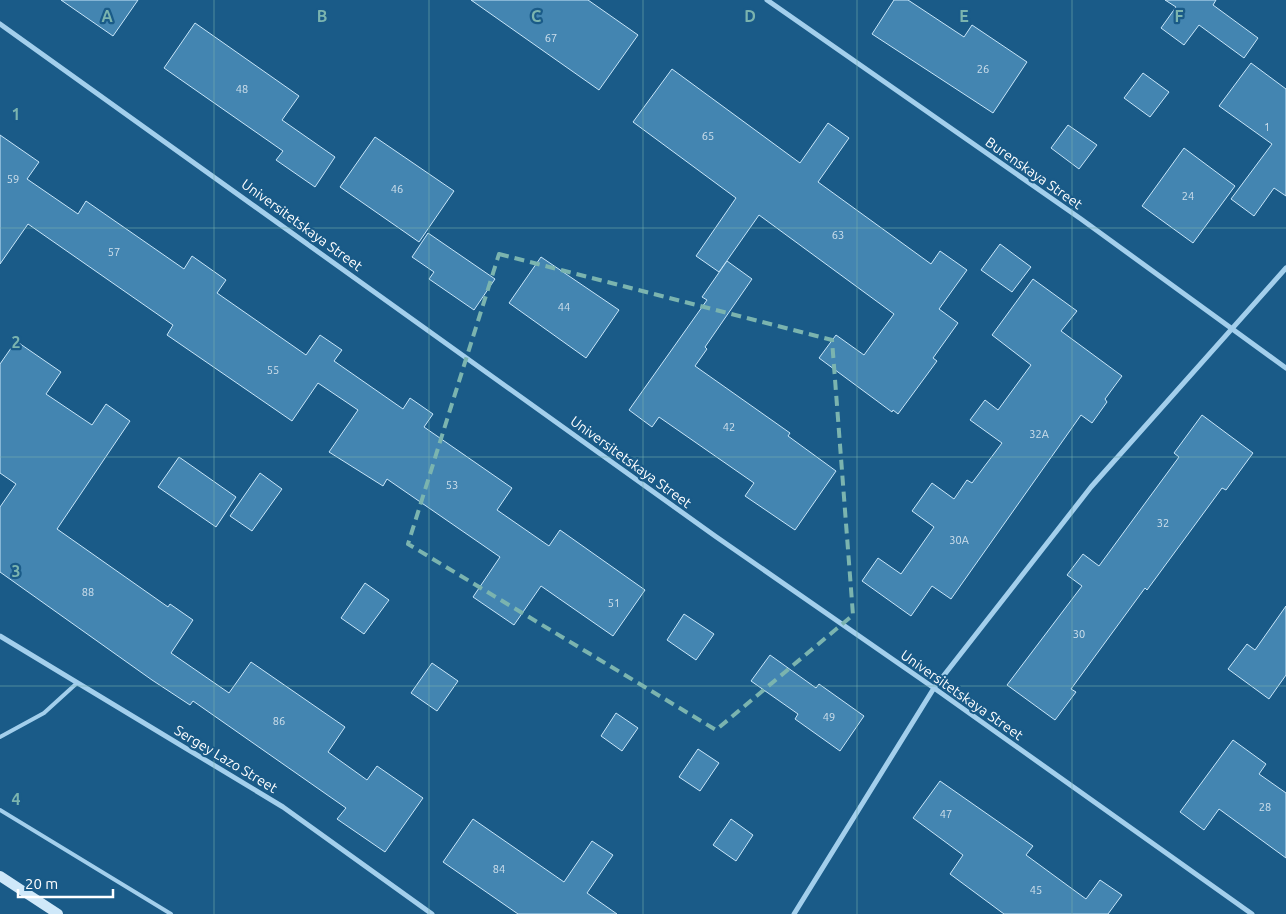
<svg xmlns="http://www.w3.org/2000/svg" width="1286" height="914" font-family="Ubuntu,sans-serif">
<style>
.building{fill:#4385b1;stroke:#c8e6f9}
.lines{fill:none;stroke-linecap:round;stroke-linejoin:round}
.service{stroke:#a3cfec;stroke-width:4}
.minor{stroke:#a3cfec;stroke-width:5}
.secondary{stroke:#cfe8f9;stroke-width:10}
.marked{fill:none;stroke:#7bb4af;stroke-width:4;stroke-dasharray:10 6;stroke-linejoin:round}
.grid{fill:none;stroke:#7bb4af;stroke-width:1;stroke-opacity:0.55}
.labels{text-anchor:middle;stroke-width:4.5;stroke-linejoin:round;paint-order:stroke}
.number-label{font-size:11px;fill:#d0e0ec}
.street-label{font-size:14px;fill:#fff;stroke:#1a5b88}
.grid-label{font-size:16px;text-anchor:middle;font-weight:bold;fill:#7bb4af;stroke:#1a5b88;stroke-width:4.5;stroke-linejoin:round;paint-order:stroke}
</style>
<rect width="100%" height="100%" fill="#1a5b88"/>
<g class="building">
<polygon points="61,0 138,0 113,36"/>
<polygon points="471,0 588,0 638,35 599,90"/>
<polygon points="894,0 908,0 964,37 972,25 1027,62 993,113 872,34"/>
<polygon points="1165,0 1216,0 1213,5 1258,38 1244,58 1199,25 1184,45 1161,28 1176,7"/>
<polygon points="195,23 299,96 282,120 335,157 315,187 276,160 283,151 164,68"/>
<polygon points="1251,63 1286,89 1286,196 1274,188 1254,216 1231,199 1272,144 1219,106"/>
<polygon points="672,69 800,163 828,123 849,138 818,182 931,264 940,251 967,270 939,309 958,323 933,358 937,361 898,414 893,410 892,412 819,358 836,335 864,355 894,314 759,215 719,272 696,256 736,198 633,122"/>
<polygon points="1143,73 1169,92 1150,117 1124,98"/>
<polygon points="1068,125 1097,145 1079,169 1051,148"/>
<polygon points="0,135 39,162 27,179 78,214 86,201 184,269 192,256 226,280 217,293 306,355 320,335 342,350 334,361 403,409 410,398 433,414 424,427 512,488 497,510 549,546 560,530 645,590 613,636 541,586 514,625 473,597 500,557 387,479 383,486 329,452 358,410 318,383 292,421 167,335 173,325 28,224 0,264"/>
<polygon points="375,137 454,191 419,242 340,187"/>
<polygon points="1184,148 1235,186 1193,243 1142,206"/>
<polygon points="428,233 495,279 474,310 429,279 434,272 412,257"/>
<polygon points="1000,244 1031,267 1012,292 981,270"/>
<polygon points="541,257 619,310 586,358 509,303"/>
<polygon points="727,261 752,279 705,347 707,349 695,366 790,433 788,436 836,471 795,530 745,496 754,483 659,417 652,427 629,410 707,300 702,297"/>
<polygon points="1033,279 1077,311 1061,331 1122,376 1105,399 1107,402 1092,423 1081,415 951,599 932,586 911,616 862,581 878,558 901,574 934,527 912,511 932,483 954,499 967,480 972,483 1002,443 970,420 985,400 998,410 1031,365 992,335"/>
<polygon points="16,341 61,372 46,394 92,425 106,404 130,421 57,529 168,607 170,604 193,620 171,653 229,693 251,662 345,727 328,752 367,780 377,766 423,798 385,852 337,819 346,808 193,701 190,705 152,680 0,572 0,507 16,484 0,473 0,364"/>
<polygon points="1202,415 1253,453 1226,490 1222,488 1147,590 1145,588 1071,689 1076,692 1055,720 1007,685 1082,586 1067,575 1083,554 1099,566 1179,457 1174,453"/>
<polygon points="179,457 236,497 216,527 158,487"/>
<polygon points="260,473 282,489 252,531 230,516"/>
<polygon points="365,583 389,600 364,634 341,618"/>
<polygon points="1286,606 1286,675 1269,699 1228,669 1247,644 1255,650"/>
<polygon points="684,614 714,634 696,660 667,640"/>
<polygon points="770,655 816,688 819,684 864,716 840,751 795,719 798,714 751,681"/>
<polygon points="432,663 458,681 437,711 411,693"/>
<polygon points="616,713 638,728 622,751 601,736"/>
<polygon points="1233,740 1266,764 1259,774 1286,793 1286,858 1219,809 1204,830 1180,812"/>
<polygon points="698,749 719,763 700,791 679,777"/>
<polygon points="940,781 1033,846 1026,855 1086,899 1100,880 1122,895 1108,914 1004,914 950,874 963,855 913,818"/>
<polygon points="473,819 564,882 592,841 613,855 587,893 617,914 518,914 443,862"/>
<polygon points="731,819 753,835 736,861 713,845"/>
</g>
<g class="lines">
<g class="service">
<polyline points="0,737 44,713 77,683"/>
<polyline points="0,810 171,914"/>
</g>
<g class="minor">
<polyline points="767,0 1081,219 1286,368"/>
<polyline points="0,24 715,536 934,688 1252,914"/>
<polyline points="0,636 283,807 432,914"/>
<polyline points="794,914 934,688 1091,487 1286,268"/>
</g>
<polyline class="secondary" points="0,876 58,914"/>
</g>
<path class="marked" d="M499,254L832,340L853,615L716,730L408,544Z"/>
<path class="grid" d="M214,0V914M429,0V914M643,0V914M857,0V914M1072,0V914M0,228H1286M0,457H1286M0,686H1286"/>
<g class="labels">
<g class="number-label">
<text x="551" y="42">67</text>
<text x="983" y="73">26</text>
<text x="242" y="93">48</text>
<text x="1267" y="131">1</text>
<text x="708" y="140">65</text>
<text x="13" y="183">59</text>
<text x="397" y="193">46</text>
<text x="1188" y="200">24</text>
<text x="838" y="239">63</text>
<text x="114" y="256">57</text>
<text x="564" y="311">44</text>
<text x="273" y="374">55</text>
<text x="729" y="431">42</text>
<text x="1039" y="438">32А</text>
<text x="452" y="489">53</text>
<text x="1163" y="527">32</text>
<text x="959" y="544">30А</text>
<text x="88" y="596">88</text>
<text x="614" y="607">51</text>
<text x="1079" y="638">30</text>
<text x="829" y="721">49</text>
<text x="279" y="725">86</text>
<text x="1265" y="811">28</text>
<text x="946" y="818">47</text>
<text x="499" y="873">84</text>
<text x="1036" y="894">45</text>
</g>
<g class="street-label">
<text transform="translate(1034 173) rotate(35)" y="5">Burenskaya Street</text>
<text transform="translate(302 225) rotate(36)" y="5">Universitetskaya Street</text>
<text transform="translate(631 462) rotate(36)" y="5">Universitetskaya Street</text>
<text transform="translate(962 695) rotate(35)" y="5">Universitetskaya Street</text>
<text transform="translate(226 759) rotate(31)" y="5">Sergey Lazo Street</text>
</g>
</g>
<g class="grid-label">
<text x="107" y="22">A</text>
<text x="322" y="22">B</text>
<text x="536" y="22">C</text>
<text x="750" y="22">D</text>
<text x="964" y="22">E</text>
<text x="1179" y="22">F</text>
<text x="16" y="120">1</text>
<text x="16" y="348">2</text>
<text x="16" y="577">3</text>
<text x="16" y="805">4</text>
</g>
<path d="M18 889v8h95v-8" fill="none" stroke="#ffffff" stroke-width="2.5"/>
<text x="25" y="889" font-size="15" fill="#ffffff" stroke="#1a5b88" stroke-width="4" paint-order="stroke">20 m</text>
</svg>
